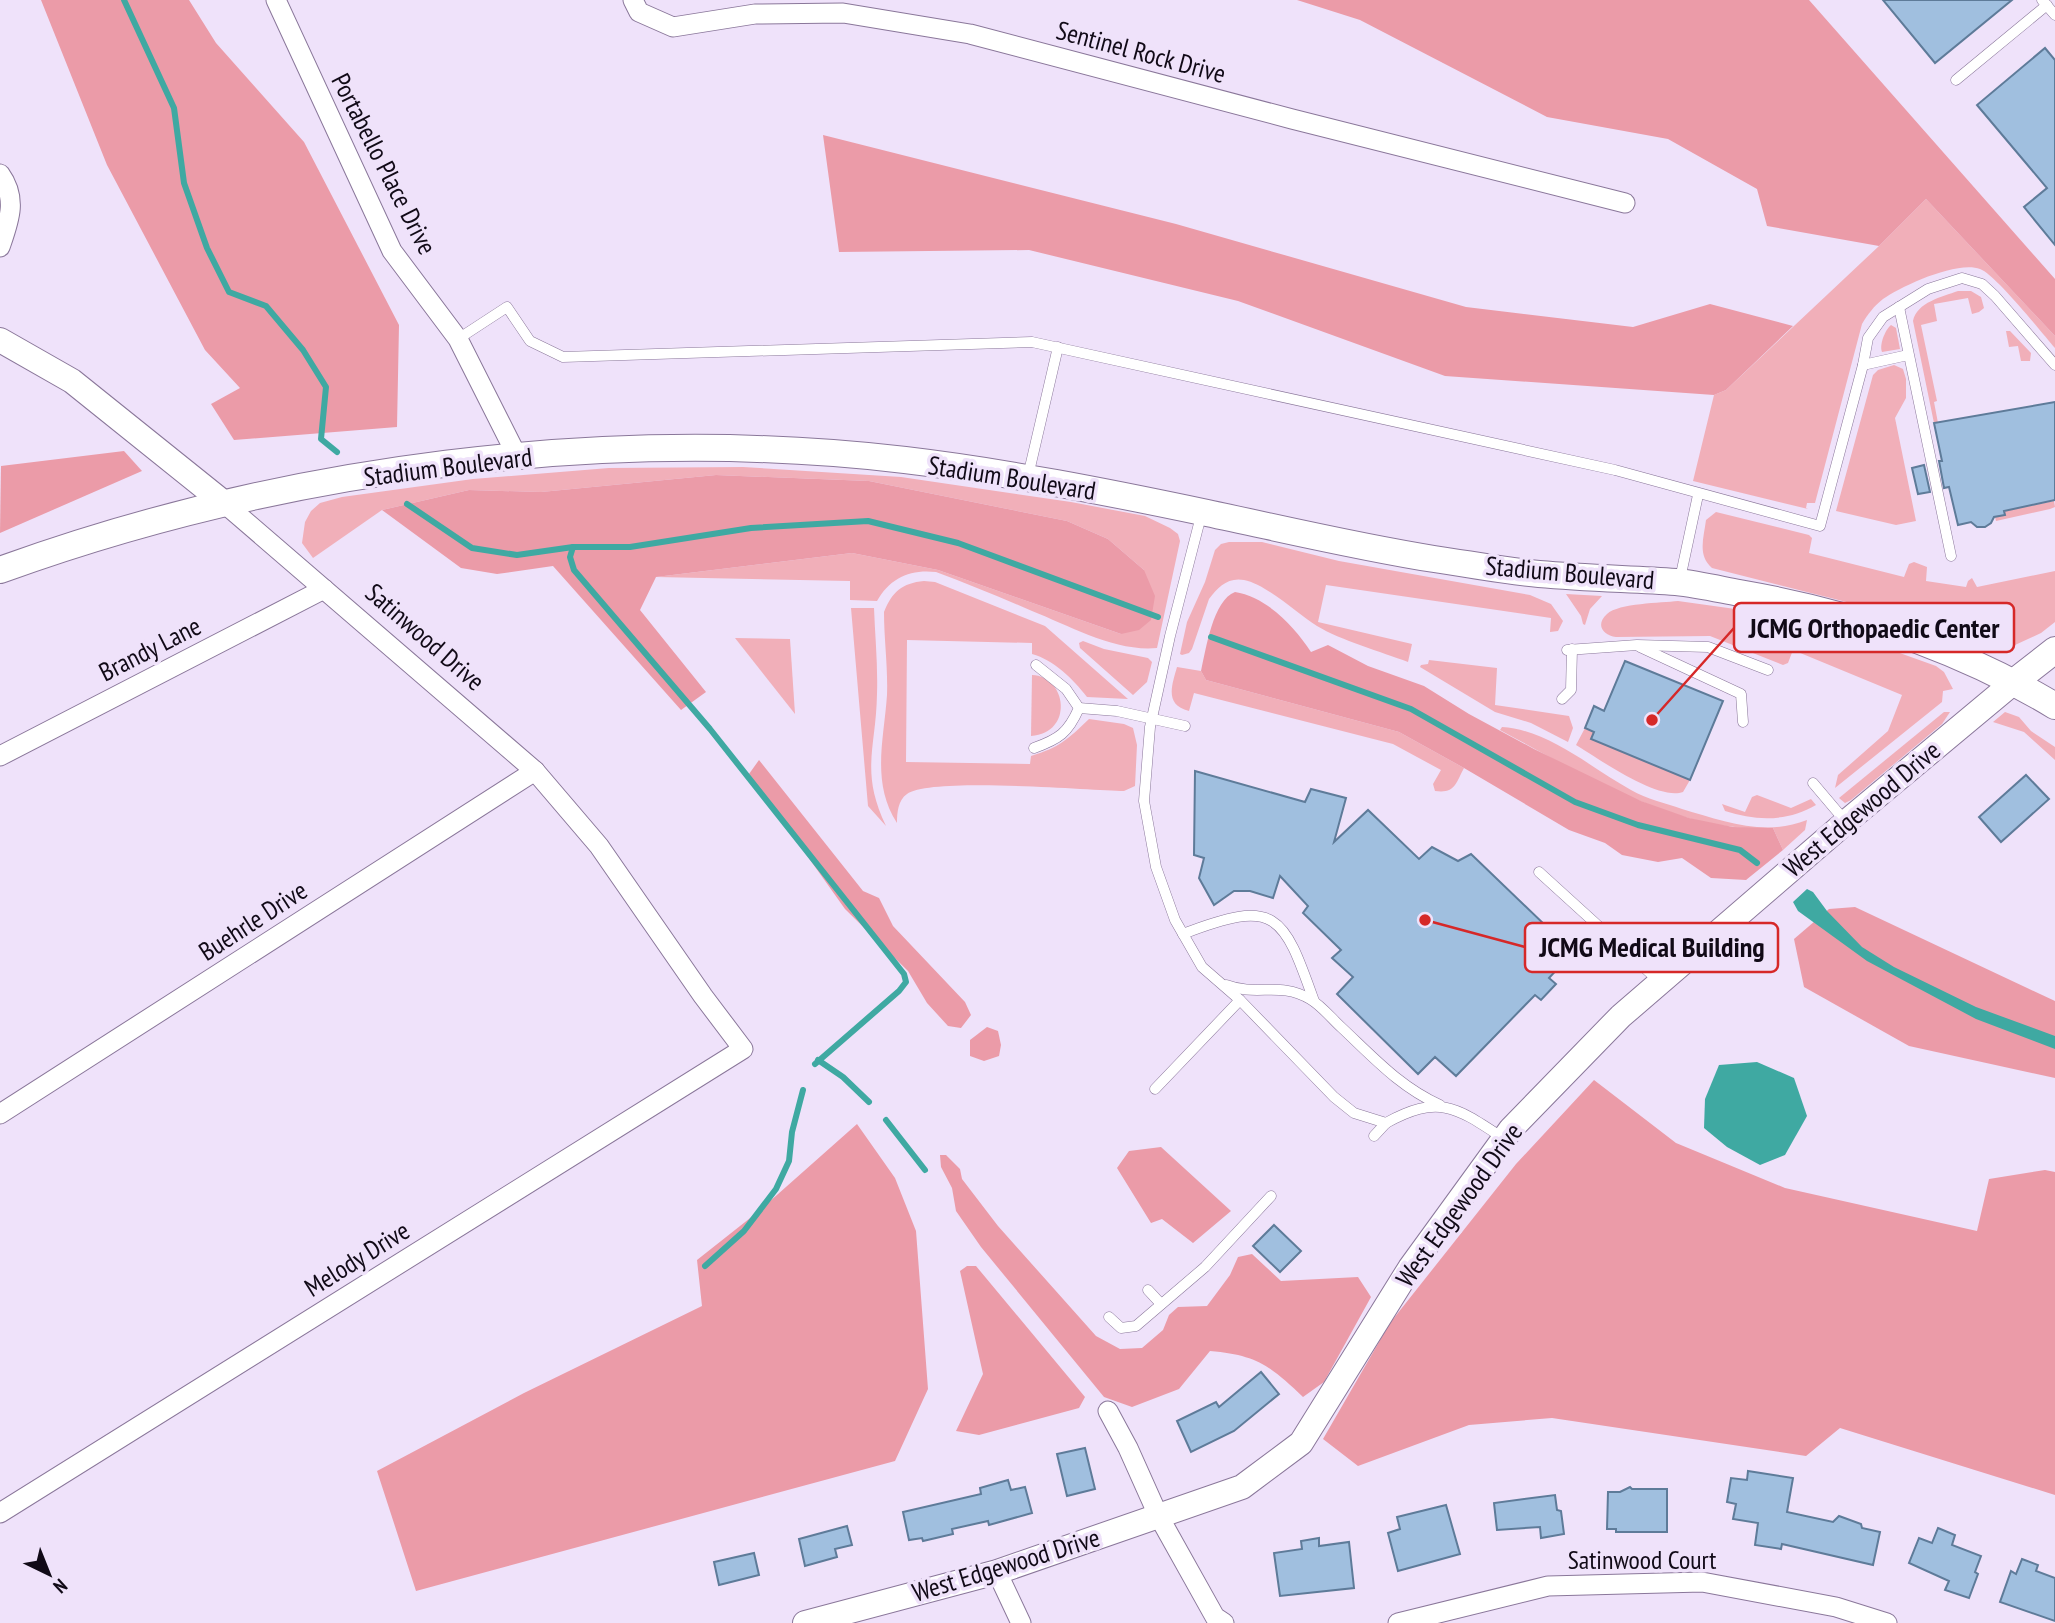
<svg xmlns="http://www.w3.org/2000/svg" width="2055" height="1623" font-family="'PT Sans Narrow',sans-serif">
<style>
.green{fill:#f1afb9}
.forest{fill:#eb9ba8}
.water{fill:#3fa9a2}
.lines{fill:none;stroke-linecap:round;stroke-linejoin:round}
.stream{stroke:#3fa9a2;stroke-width:6}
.building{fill:#a0bfdf;stroke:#5e7b99;stroke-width:2}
.service-casing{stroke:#8a779a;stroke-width:11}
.minor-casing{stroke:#8a779a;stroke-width:21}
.tertiary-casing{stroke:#8a779a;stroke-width:26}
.secondary-casing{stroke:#8a779a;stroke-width:28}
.service{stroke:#fff;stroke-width:10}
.minor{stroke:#fff;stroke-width:19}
.tertiary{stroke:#fff;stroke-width:24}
.secondary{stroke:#fff;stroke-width:26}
.labels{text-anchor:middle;stroke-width:7;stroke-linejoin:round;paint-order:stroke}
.street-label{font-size:26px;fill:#110a17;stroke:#efe2fa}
.leader{fill:none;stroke:#d62828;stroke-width:2.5}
.callout-dot{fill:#d62828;stroke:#efe2fa;stroke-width:2.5}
.callout{fill:#efe2fa;stroke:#d62828;stroke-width:2.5}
.callout-label{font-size:28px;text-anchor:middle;font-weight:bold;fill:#110a17}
</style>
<rect width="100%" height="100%" fill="#efe2fa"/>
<g class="green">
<path d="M1926,199L2055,336V348C2042,333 1995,274 1980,269C1958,260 1901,286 1883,299C1874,306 1868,314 1862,324L1815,503H1807L1806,508L1808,509L1693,481L1714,395L1726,390L1879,246Z"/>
<path d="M1958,291H1971L1981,297L1984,308L1979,312L1972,314L1968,298L1934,304L1937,321L1921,325L1937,401L1934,402L1938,423H1934L1913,321C1917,302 1942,297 1958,291Z"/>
<path d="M1891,325L1896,328L1900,349L1882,352C1879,345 1885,330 1891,325Z"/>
<polygon points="2006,331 2010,331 2031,353 2030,361 2021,361 2018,346 2009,347"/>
<polygon points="1894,365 1903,369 1906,379 1906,398 1895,418 1916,521 1896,525 1836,511 1873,375 1878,370"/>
<path d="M743,467L901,477L1071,502L1145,516L1170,528L1178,534L1180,541L1157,648C1115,652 1070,626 1032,611C1000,597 968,584 936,572C910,569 890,578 877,601L850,600V581L656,577L852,553L938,570L1121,634L1144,570L1108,539L1067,521L869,481L716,475L541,492L469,490L382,510L313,558L302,543L305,522L311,511L320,503L342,497L473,479L609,468Z"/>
<polygon points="2054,501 2055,507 2050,509 1996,521 1995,517 2004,515 2004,511"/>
<path d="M1716,512L1809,535L1812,538L1809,553L1904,577L1909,564L1914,562L1927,567L1926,581L1966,587L1968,581L1972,578L1977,587L2055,571V622L2041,633L2015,645L1982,646L1914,619L1712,568C1697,555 1704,537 1706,520Z"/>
<path d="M1229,542H1262L1339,561L1530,595L1551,604L1563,621L1558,631L1550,632L1551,618L1326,585L1318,622L1412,644L1408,662C1382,652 1340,640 1317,626C1298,614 1266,584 1244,580C1228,577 1218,587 1209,599L1192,649L1189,653L1182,655L1180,654L1187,622L1205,582L1215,550L1221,544Z"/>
<path d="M924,581L935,582L1045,626L1128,699L1087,697C1073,679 1054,660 1032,654V643L907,640L906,762L1030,764L1031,756C1060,747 1067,740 1089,719L1124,724L1133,728L1137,745L1135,786L1124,791C1087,790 930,777 907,794C898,800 897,813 897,823C871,782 884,740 887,695C888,667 884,639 884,612C892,592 902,583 924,581Z"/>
<polygon points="1566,594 1602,596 1590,609 1585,625 1583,624 1581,616"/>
<path d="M1678,601L1771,614L1855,637L1936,666L1944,672L1953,689L1943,691L1942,702L1835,788L1838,775L1888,731L1902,695L1793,650L1788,663L1783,665L1710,636L1616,637C1603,635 1595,625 1607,614C1619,603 1661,603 1678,601Z"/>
<path d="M851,608H874C875,636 878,665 877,694C876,749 860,771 886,826L868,806Z"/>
<polygon points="735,638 790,639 795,714"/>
<polygon points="1083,641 1104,649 1148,658 1152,662 1147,682 1133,695 1080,648 1079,643"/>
<polygon points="1429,660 1497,668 1495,705 1569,716 1573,728 1568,742 1531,723 1495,712 1420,667 1421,665 1428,664"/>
<path d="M1177,667L1201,671L1206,680L1399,732L1464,768C1456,783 1455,794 1435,791L1433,784L1441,770L1393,744L1194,693L1189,711C1164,705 1172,685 1177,667Z"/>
<path d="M1032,675C1067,676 1074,733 1031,736Z"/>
<polygon points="1944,712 1950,712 1942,724 1851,800 1845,803 1839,798"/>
<polygon points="2005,712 2019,717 2031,731 2055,747 2055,760 2024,732 1993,722"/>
<path d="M1502,727C1549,730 1591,768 1631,790C1647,799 1665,803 1682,809C1723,821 1765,837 1807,820L1805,830L1783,850L1773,828C1760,828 1747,829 1735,827C1658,820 1567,766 1500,730Z"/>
<path d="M1585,728L1594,732L1592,739L1690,780L1683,792C1658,801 1599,759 1576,745Z"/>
<path d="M1757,795L1791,808L1811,799L1816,805C1787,822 1756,821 1725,811L1722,804L1745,812L1752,797Z"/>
</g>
<g class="forest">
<polygon points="41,0 189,0 216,43 304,142 399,325 397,427 234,440 211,404 240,388 205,350 107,165"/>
<polygon points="1297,0 1809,0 2055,279 2055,336 1926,199 1879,246 1767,226 1757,189 1668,139 1547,117 1360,20"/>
<polygon points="823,135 1176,224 1466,307 1633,327 1710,304 1793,326 1726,390 1714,395 1445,376 1238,301 1029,250 839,252"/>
<polygon points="124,451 142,471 0,533 1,466"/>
<polygon points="716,475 869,481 1067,521 1108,539 1144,570 1155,596 1151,620 1139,630 1121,634 938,570 852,553 656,577 640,610 706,692 681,710 553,566 497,574 461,568 382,510 469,490 541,492"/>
<path d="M1235,592C1267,597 1295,627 1311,652L1328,645L1368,666L1424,686L1469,714L1534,749L1641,801L1689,818L1733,827L1773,828L1783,850L1746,880L1711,878L1682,858L1658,862L1622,855L1605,843L1569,830L1464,768L1399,732L1206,680L1201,671C1206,649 1213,600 1235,592Z"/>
<polygon points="759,760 863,891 879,898 893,926 965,1002 971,1015 961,1028 948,1026 927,1003 908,971 845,909 749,774"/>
<polygon points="1855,907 2055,1001 2055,1078 1909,1046 1804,987 1794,939 1829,909"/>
<polygon points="987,1027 998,1031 1001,1045 999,1056 984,1061 970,1056 970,1040"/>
<polygon points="1594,1080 1676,1143 1785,1188 1977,1231 1989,1179 2045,1170 2055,1172 2055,1495 1840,1428 1806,1456 1552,1418 1469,1425 1358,1466 1323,1439 1390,1323 1516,1164"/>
<polygon points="857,1124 895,1178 916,1231 928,1389 895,1461 416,1591 377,1471 524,1393 702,1306 697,1260 759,1211"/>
<polygon points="1161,1147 1231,1211 1193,1243 1162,1219 1151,1223 1117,1168 1129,1151"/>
<path d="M940,1155H946L960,1169L962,1179L998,1226L1096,1336L1120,1349L1142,1348L1163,1330L1169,1315L1178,1307L1207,1306L1230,1275L1238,1257L1252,1254L1281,1281L1358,1277L1371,1297L1324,1382L1303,1397C1270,1365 1256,1355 1210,1351L1179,1389L1132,1407L1104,1397L981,1247L956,1211L952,1188L941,1167Z"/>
<polygon points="967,1266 976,1266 1085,1397 1079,1408 979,1435 956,1431 983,1374 960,1271"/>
</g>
<g class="water">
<polygon points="1807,889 1813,892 1827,911 1862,947 1894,967 1976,1007 2055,1036 2055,1049 1976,1019 1867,961 1798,911 1793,902"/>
<polygon points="1757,1062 1794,1078 1807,1116 1785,1155 1760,1165 1727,1147 1704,1128 1705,1099 1719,1065"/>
</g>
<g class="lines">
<g class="stream">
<polyline points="124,0 174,108 184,183 207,248 229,292 266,306 303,350 326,387 321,439 337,452"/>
<polyline points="407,504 472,548 517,555 573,547 630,547 751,528 868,521 958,543 1158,617"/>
<polyline points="573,547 570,557 574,570 710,729 904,974 906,982 899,991 815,1064"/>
<polyline points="1211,637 1411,709 1575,802 1638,825 1740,850 1757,863"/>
<polyline points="818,1060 843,1077 869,1102"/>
<polyline points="886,1120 925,1170"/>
<polyline points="705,1266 744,1231 776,1189 789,1161 792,1132 803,1090"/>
</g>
</g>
<g class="building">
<polygon points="1883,0 2012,0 1935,63"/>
<polygon points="2045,48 2055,60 2055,245 2024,207 2047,188 1977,105"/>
<polygon points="2055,402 2055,500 2004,511 2005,515 1994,517 1991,523 1985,527 1977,527 1971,522 1958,525 1949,487 1944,488 1939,461 1942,461 1934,423"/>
<polygon points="1924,465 1930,492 1918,494 1912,468"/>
<polygon points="1625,661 1723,701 1690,780 1591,739 1594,732 1585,728 1594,706 1604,711"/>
<polygon points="1195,771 1305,802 1311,789 1346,798 1334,842 1368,810 1419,859 1432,847 1458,861 1471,854 1573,952 1549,978 1556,984 1541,1000 1535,995 1456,1076 1435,1057 1418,1074 1337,994 1353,977 1332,958 1341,950 1303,913 1308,906 1280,876 1273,898 1250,891 1234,891 1214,905 1199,878 1204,858 1194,855"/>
<polygon points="2026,775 2049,799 2001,842 1979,817"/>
<polygon points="1274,1225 1301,1251 1280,1272 1253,1246"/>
<polygon points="1261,1372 1279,1394 1234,1431 1191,1452 1177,1421 1216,1402 1219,1407"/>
<polygon points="1085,1448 1095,1489 1067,1496 1057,1454"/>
<polygon points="1748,1471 1793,1478 1787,1512 1833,1522 1839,1516 1861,1524 1862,1528 1880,1532 1873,1565 1782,1544 1781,1549 1755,1545 1758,1523 1733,1519 1736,1504 1727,1502 1731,1478 1747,1480"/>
<polygon points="1008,1480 1011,1490 1025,1487 1032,1513 989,1525 988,1521 952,1529 953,1534 923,1541 922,1538 909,1540 903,1512 981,1494 980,1488"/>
<polygon points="1630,1487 1632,1489 1667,1489 1667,1532 1616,1532 1616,1529 1607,1529 1608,1492 1620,1492"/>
<polygon points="1555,1495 1557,1510 1561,1511 1564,1534 1541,1538 1540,1527 1497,1530 1494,1503"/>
<polygon points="1446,1505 1460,1554 1398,1571 1388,1533 1400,1529 1397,1517"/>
<polygon points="847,1526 852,1545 835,1549 837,1557 805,1566 799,1539"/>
<polygon points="1938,1528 1955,1535 1952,1545 1981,1556 1975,1572 1978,1574 1969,1598 1945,1590 1949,1581 1909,1563 1919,1538 1932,1543"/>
<polygon points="1319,1538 1319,1546 1349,1542 1354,1588 1280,1596 1274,1553 1302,1549 1301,1541"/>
<polygon points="754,1553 759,1575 719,1585 714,1562"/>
<polygon points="2022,1559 2038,1565 2036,1571 2055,1578 2055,1621 2000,1602 2011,1571 2016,1574"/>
</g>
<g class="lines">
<defs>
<g id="service">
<polyline points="2042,0 2055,15"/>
<polyline points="1956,80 2047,5"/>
<polyline points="1899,307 1951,556"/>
<polyline points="458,339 507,307 530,341 563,357 1032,342 1615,470 1820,526 1863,365 1868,338 1883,317 1928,289 1962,278 1982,284 1995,296 2055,365"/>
<polyline points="1863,365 1908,355"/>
<polyline points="1028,476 1058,347"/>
<path d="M1202,512L1170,636L1150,727L1144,801L1156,867L1175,920L1202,967L1240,1000L1334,1097L1354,1113L1386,1123C1439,1094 1456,1107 1503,1138"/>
<polyline points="1680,579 1698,495"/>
<polyline points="1640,647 1741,694 1743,722"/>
<polyline points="1567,650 1637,645 1708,647 1768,670"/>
<polyline points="1562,699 1571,690 1572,649"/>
<polyline points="1079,708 1117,711 1185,726"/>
<path d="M1034,748C1059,739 1068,733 1079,708L1066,689L1036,665"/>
<polyline points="1813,783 1846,822"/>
<polyline points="1539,872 1660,982"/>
<path d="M1183,934C1276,898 1283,913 1314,1001"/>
<path d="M1226,985C1258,997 1279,981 1310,999C1322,1006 1332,1019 1342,1028C1374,1058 1400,1087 1440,1105"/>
<polyline points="1155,1089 1240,1000"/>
<polyline points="1374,1136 1386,1123"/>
<polyline points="1148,1290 1161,1304"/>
<polyline points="1109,1317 1121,1328 1136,1326 1205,1267 1271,1196"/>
</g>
<g id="minor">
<polyline points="276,0 392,251 458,339 517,456"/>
<polyline points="633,0 639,12 673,27 755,14 843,13 970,34 1292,119 1625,203"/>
<path d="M0,174C18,199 9,221 0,247"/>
<polyline points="0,756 324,589"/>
<polyline points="0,1114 535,771"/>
<polyline points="1108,1411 1128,1448 1158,1515 1215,1617 1224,1623"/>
<polyline points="0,1513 743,1049 703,996 599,846 535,771 224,503"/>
<polyline points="997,1572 1021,1623"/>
<polyline points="1398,1623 1548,1586 1702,1582 1836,1607 1887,1623"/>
</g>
<g id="tertiary">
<polyline points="0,340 72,381 224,503"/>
<polyline points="805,1623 997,1572 1242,1487 1301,1443 1410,1268 1511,1129 1621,1016 1846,822 2014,682"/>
</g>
<g id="secondary">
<path d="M0,570C281,468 608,425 905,460C1006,472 1107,492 1207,513C1283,529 1358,547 1434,559C1469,564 1504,571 1539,574C1585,578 1630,579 1676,582C1697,584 1718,589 1739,593C1849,612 1959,648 2055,706"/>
<polyline points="2014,682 2055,650"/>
</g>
</defs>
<use href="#service" class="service-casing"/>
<use href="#minor" class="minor-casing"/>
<use href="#tertiary" class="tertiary-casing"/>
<use href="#secondary" class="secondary-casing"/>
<use href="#service" class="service"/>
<use href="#minor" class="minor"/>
<use href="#tertiary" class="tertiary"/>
<use href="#secondary" class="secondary"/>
</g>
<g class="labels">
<g class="street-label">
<text transform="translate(1141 52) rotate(15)" y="9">Sentinel Rock Drive</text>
<text transform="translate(384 164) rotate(63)" y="9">Portabello Place Drive</text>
<text transform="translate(448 467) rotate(-7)" y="9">Stadium Boulevard</text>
<text transform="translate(1012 478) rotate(9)" y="9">Stadium Boulevard</text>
<text transform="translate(1570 573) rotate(5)" y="9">Stadium Boulevard</text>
<text transform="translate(425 637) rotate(41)" y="9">Satinwood Drive</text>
<text transform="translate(150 649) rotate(-27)" y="9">Brandy Lane</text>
<text transform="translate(1862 809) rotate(-40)" y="9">West Edgewood Drive</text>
<text transform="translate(253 921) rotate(-33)" y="9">Buehrle Drive</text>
<text transform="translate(1459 1205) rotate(-54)" y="9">West Edgewood Drive</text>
<text transform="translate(357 1259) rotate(-32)" y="9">Melody Drive</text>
<text x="1642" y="1569">Satinwood Court</text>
<text transform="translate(1006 1565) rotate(-17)" y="9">West Edgewood Drive</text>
</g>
</g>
<path class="leader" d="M1652 720L1734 628M1425 920L1525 947"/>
<g class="callout-dot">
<circle cx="1652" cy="720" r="7"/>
<circle cx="1425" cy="920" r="7"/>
</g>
<g class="callout">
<rect x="1734" y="603" width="280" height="49" rx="7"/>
<rect x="1525" y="923" width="253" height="49" rx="7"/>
</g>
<g class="callout-label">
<text x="1874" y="638">JCMG Orthopaedic Center</text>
<text x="1652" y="957">JCMG Medical Building</text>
</g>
<g transform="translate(49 1574) rotate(137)" stroke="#efe2fa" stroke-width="5" paint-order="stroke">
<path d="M0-5L12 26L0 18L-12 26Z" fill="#110a17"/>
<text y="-10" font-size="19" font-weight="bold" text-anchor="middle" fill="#110a17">N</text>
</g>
</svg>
